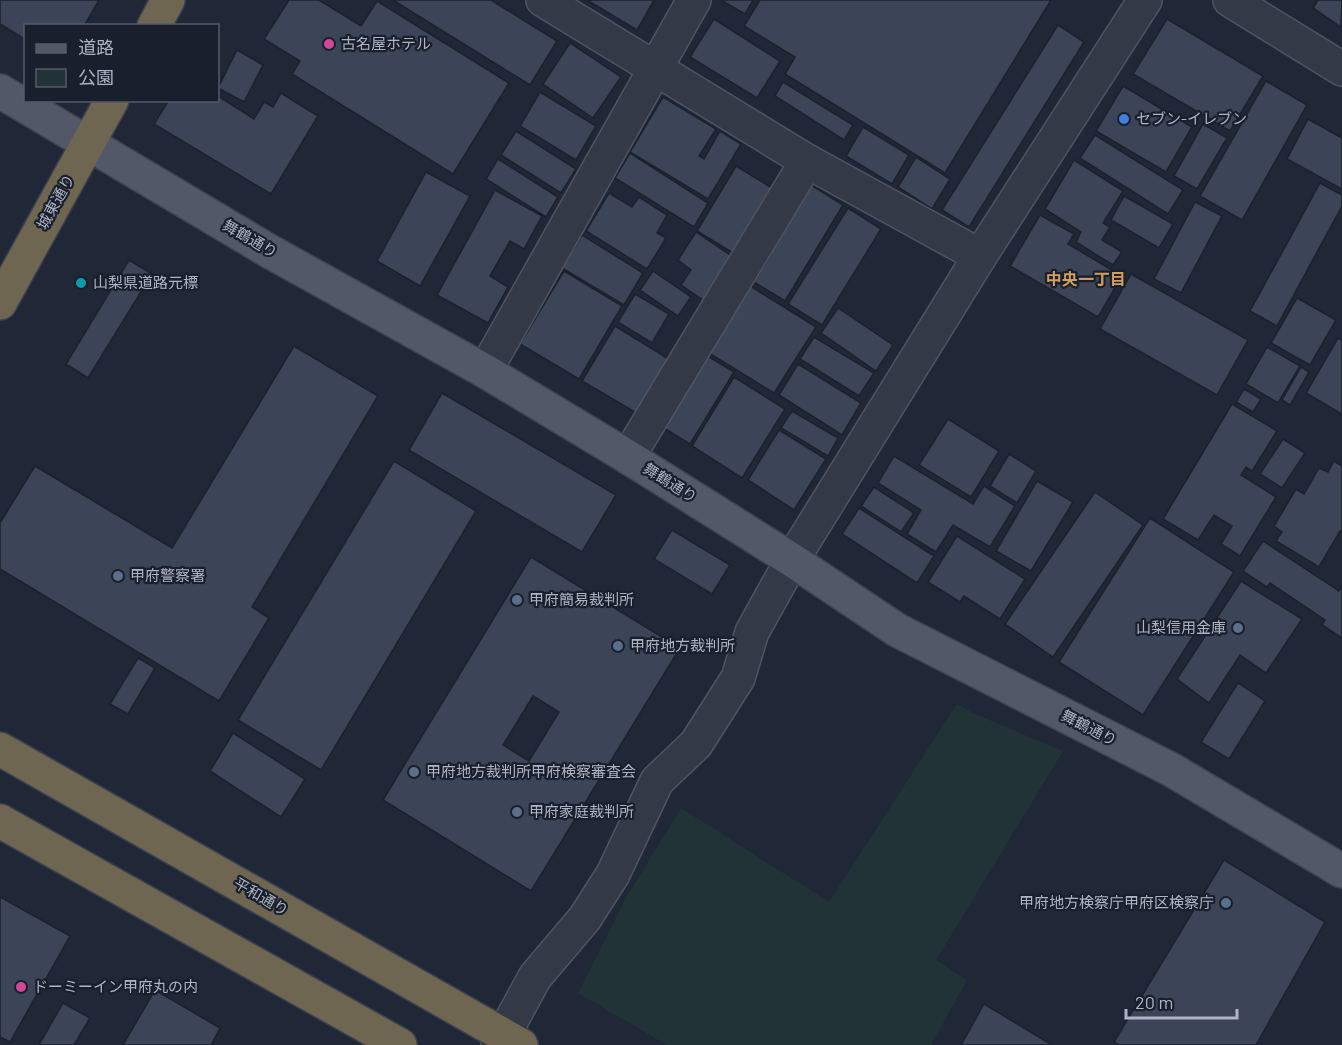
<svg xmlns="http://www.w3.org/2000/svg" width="1342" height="1045" font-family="Barlow,'Noto Sans JP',sans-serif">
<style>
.green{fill:#223338}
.building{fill:#3c4557;stroke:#1b212e;stroke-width:1.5;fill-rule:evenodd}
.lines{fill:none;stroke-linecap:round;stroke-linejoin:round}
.minor-casing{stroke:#4e5462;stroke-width:36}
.major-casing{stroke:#3d4351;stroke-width:36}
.highway-casing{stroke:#3b414f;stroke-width:36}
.minor{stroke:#343948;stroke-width:33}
.major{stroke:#525868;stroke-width:33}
.highway{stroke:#6e6651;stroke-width:33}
.hotel-dot{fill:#d1479c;stroke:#191f2c;stroke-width:2}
.shop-dot{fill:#3f7fe0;stroke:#191f2c;stroke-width:2}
.culture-dot{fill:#0f9aa8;stroke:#191f2c;stroke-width:2}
.service-dot{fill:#5c6f8a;stroke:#191f2c;stroke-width:2}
.labels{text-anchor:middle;stroke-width:4.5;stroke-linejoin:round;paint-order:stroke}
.poi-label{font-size:15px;fill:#aeb4c4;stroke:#191f2c;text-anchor:start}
.street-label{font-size:15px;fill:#aeb4c4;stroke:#191f2c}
.neighbourhood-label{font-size:16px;font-weight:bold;fill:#d29e5c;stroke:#191f2c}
</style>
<rect width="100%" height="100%" fill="#202737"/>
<polygon class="green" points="957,704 975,714 1063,751 936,960 967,980 931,1045 667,1045 578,993 626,898 681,808 829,902"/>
<g class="building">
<polygon points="0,0 99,0 84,26 26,26 26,40 0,24"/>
<polygon points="289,0 319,0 361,26 377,1 509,83 453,174 292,74 300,61 264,39"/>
<polygon points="393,0 491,0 557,41 530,85"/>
<polygon points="587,0 654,0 637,30"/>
<polygon points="721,0 753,0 745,14"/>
<polygon points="760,0 1051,0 945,173 785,74 795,57 744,26"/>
<polygon points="1318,0 1342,0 1341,27 1313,8"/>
<polygon points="714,19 780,61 757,98 690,57"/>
<polygon points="1167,19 1263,76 1230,131 1133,74"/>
<polygon points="1058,25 1084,42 969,227 942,210"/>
<polygon points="570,43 621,77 593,118 543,84"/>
<polygon points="237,50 263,65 244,102 218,88"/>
<polygon points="1266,81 1307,105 1242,220 1200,196"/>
<polygon points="783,82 853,125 844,140 775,96"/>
<polygon points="1123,86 1192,127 1166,172 1096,131"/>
<polygon points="540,92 596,126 576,160 520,126"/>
<polygon points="281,93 318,116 271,194 154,124 169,100 218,100 218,96 254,119 264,102 273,107"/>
<polygon points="663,97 716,129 699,156 704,159 720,131 741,144 708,199 630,152"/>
<polygon points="1308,119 1342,138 1342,189 1287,159"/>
<polygon points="1203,124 1227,138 1197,189 1174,176"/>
<polygon points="863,127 909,155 892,184 846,156"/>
<polygon points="516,131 576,169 561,193 501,155"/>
<polygon points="1095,135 1183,190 1168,214 1080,158"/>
<polygon points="630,153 708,203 694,227 615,178"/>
<polygon points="916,157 950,179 932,209 898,187"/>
<polygon points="498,159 558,197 546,217 486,179"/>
<polygon points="1074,160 1123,191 1103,223 1110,227 1102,240 1122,252 1113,265 1076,242 1081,232 1045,209"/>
<polygon points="736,166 777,191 738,256 697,231"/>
<polygon points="426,172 470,196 420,286 377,261"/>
<polygon points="808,183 843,205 785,301 754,282 771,254 766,250"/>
<polygon points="1320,183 1342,195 1342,206 1277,326 1250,311"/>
<polygon points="495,190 542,216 524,249 510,241 490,276 508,287 488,323 437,295"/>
<polygon points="609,193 632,207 639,197 667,215 657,233 666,238 647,269 586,231"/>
<polygon points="1124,196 1173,224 1159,248 1111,220"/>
<polygon points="1195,202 1222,216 1181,293 1154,279"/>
<polygon points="848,208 881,229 822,325 788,304"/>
<polygon points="1040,215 1074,234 1068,244 1122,276 1098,317 1010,266"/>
<polygon points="696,232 736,259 706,302 681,285 691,270 678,260"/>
<polygon points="582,235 643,273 624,305 562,268"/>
<polygon points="129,260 152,274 88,378 66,364"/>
<polygon points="564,271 622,306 579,379 520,344"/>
<polygon points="653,271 691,297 678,316 640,290"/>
<polygon points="1131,274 1248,340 1217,395 1100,329"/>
<polygon points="750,286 816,327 774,393 709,353"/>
<polygon points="635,294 669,314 652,343 618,322"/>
<polygon points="1297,298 1336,320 1310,365 1271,343"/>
<polygon points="838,308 893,345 876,371 821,333"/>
<polygon points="615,326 672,361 640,415 582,381"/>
<polygon points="814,337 874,373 859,396 800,359"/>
<polygon points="1338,338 1342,340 1342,414 1306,393"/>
<polygon points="294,346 378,396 252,607 269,618 219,701 0,569 0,523 35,466 172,548"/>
<polygon points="1267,347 1300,366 1278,403 1246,384"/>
<polygon points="701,352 734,372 690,444 657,424"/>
<polygon points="798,364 861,403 842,435 779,395"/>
<polygon points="1301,367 1309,372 1290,405 1282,400"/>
<polygon points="734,377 785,409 742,478 692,446"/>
<polygon points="1244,389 1261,399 1253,412 1236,402"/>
<polygon points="442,393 616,495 582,552 409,450"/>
<polygon points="1232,404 1277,431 1252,471 1246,467 1241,475 1276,497 1240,556 1221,544 1232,526 1214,515 1198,540 1163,519"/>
<polygon points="792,411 838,438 828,456 781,428"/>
<polygon points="948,419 999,451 971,497 919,465"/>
<polygon points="779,430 826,459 794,510 748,480"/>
<polygon points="1283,439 1305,453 1282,488 1260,474"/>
<polygon points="1009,454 1036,471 1017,503 990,486"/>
<polygon points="894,456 973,504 984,486 1015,506 990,547 953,525 936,552 907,534 921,510 878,483"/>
<polygon points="394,461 476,511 321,770 238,720"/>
<polygon points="1334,461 1342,466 1342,532 1340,531 1319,567 1276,541 1282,532 1274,526 1296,489 1304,494 1319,468 1328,472"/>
<polygon points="1037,481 1073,502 1031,571 996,551"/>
<polygon points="874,487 914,513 901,532 861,506"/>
<polygon points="1095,492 1143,525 1053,657 1005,624"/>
<polygon points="859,508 934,556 917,583 842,534"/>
<polygon points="1150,518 1234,572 1143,715 1059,662"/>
<polygon points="672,530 730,565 712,594 654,559"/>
<polygon points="957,536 1025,579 1000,619 964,596 960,602 928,582"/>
<polygon points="1263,541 1339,591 1342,586 1342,638 1322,625 1325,620 1270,583 1267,587 1243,571"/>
<path d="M531,557L680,648L531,891L383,800ZM533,696L559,712L529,761L503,745Z"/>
<polygon points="1241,581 1302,619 1266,673 1240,655 1209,703 1177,679"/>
<polygon points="138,658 155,668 128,714 110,704"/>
<polygon points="1238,683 1265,701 1229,759 1201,742"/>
<polygon points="233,733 305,779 281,817 210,771"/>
<polygon points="1224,860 1325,922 1256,1045 1119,1045 1114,1042"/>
<polygon points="0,897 70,936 10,1042 0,1037"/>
<polygon points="155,990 220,1028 211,1045 123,1045"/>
<polygon points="63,1003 90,1018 74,1045 39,1045"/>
<polygon points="984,1004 1052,1045 961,1045"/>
</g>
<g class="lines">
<defs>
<g id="minor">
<polyline points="543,0 807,161 980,256"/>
<polyline points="1230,0 1342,69"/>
<polyline points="485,371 694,0"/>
<polyline points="628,457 807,161"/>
<polyline points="498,1045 535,977 585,918 613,874 657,781 696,744 738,678 752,632 792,560 980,256 1145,0"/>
</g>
<polyline id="major" points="0,91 269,251 485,371 628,457 792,560 897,630 1172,770 1342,871"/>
<g id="highway">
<polyline points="154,26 168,0"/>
<polyline points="0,303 112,100"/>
<polyline points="0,749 521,1045"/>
<polyline points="0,821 400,1045"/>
</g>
</defs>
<use href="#minor" class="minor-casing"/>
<use href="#major" class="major-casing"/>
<use href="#highway" class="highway-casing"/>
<use href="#minor" class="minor"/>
<use href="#major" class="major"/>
<use href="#highway" class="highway"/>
</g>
<g class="hotel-dot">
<circle cx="329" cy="44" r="6"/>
<circle cx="21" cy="987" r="6"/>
</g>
<circle class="shop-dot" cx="1124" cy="119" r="6"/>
<circle class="culture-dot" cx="81" cy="283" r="6"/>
<g class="service-dot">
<circle cx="118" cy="576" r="6"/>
<circle cx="517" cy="600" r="6"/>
<circle cx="1238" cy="628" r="6"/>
<circle cx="618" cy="646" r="6"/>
<circle cx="414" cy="772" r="6"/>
<circle cx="517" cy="812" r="6"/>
<circle cx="1226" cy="903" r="6"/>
</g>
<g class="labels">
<g class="poi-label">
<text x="341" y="49">古名屋ホテル</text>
<text x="1136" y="124">セブン-イレブン</text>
<text x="93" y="288">山梨県道路元標</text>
<text x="130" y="581">甲府警察署</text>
<text x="529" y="605">甲府簡易裁判所</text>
<text x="1226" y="633" text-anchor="end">山梨信用金庫</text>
<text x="630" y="651">甲府地方裁判所</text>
<text x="426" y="777">甲府地方裁判所甲府検察審査会</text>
<text x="529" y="817">甲府家庭裁判所</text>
<text x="1214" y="908" text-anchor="end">甲府地方検察庁甲府区検察庁</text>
<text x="33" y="992">ドーミーイン甲府丸の内</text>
</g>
<g class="street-label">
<text transform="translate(56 202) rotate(-61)" y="5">城東通り</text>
<text transform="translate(250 239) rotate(30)" y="5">舞鶴通り</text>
<text transform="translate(670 483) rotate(32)" y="5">舞鶴通り</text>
<text transform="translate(1089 728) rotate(27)" y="5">舞鶴通り</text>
<text transform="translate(261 897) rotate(30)" y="5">平和通り</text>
</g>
<g class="neighbourhood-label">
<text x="1086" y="285">中央一丁目</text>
</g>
</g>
<rect x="24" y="24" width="195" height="78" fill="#191f2c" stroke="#555b69" stroke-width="1.5"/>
<rect x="36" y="44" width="30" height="9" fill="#525868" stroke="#555b69" stroke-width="1.5"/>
<text x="78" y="54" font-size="18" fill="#aeb4c4">道路</text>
<rect x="36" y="69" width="30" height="18" fill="#223338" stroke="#555b69" stroke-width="1.5"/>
<text x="78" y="84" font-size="18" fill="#aeb4c4">公園</text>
<path d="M1126 1009v9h111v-9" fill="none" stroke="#aeb4c4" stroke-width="3"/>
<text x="1135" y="1009" font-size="18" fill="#aeb4c4" stroke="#191f2c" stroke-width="4.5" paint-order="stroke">20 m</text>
</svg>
